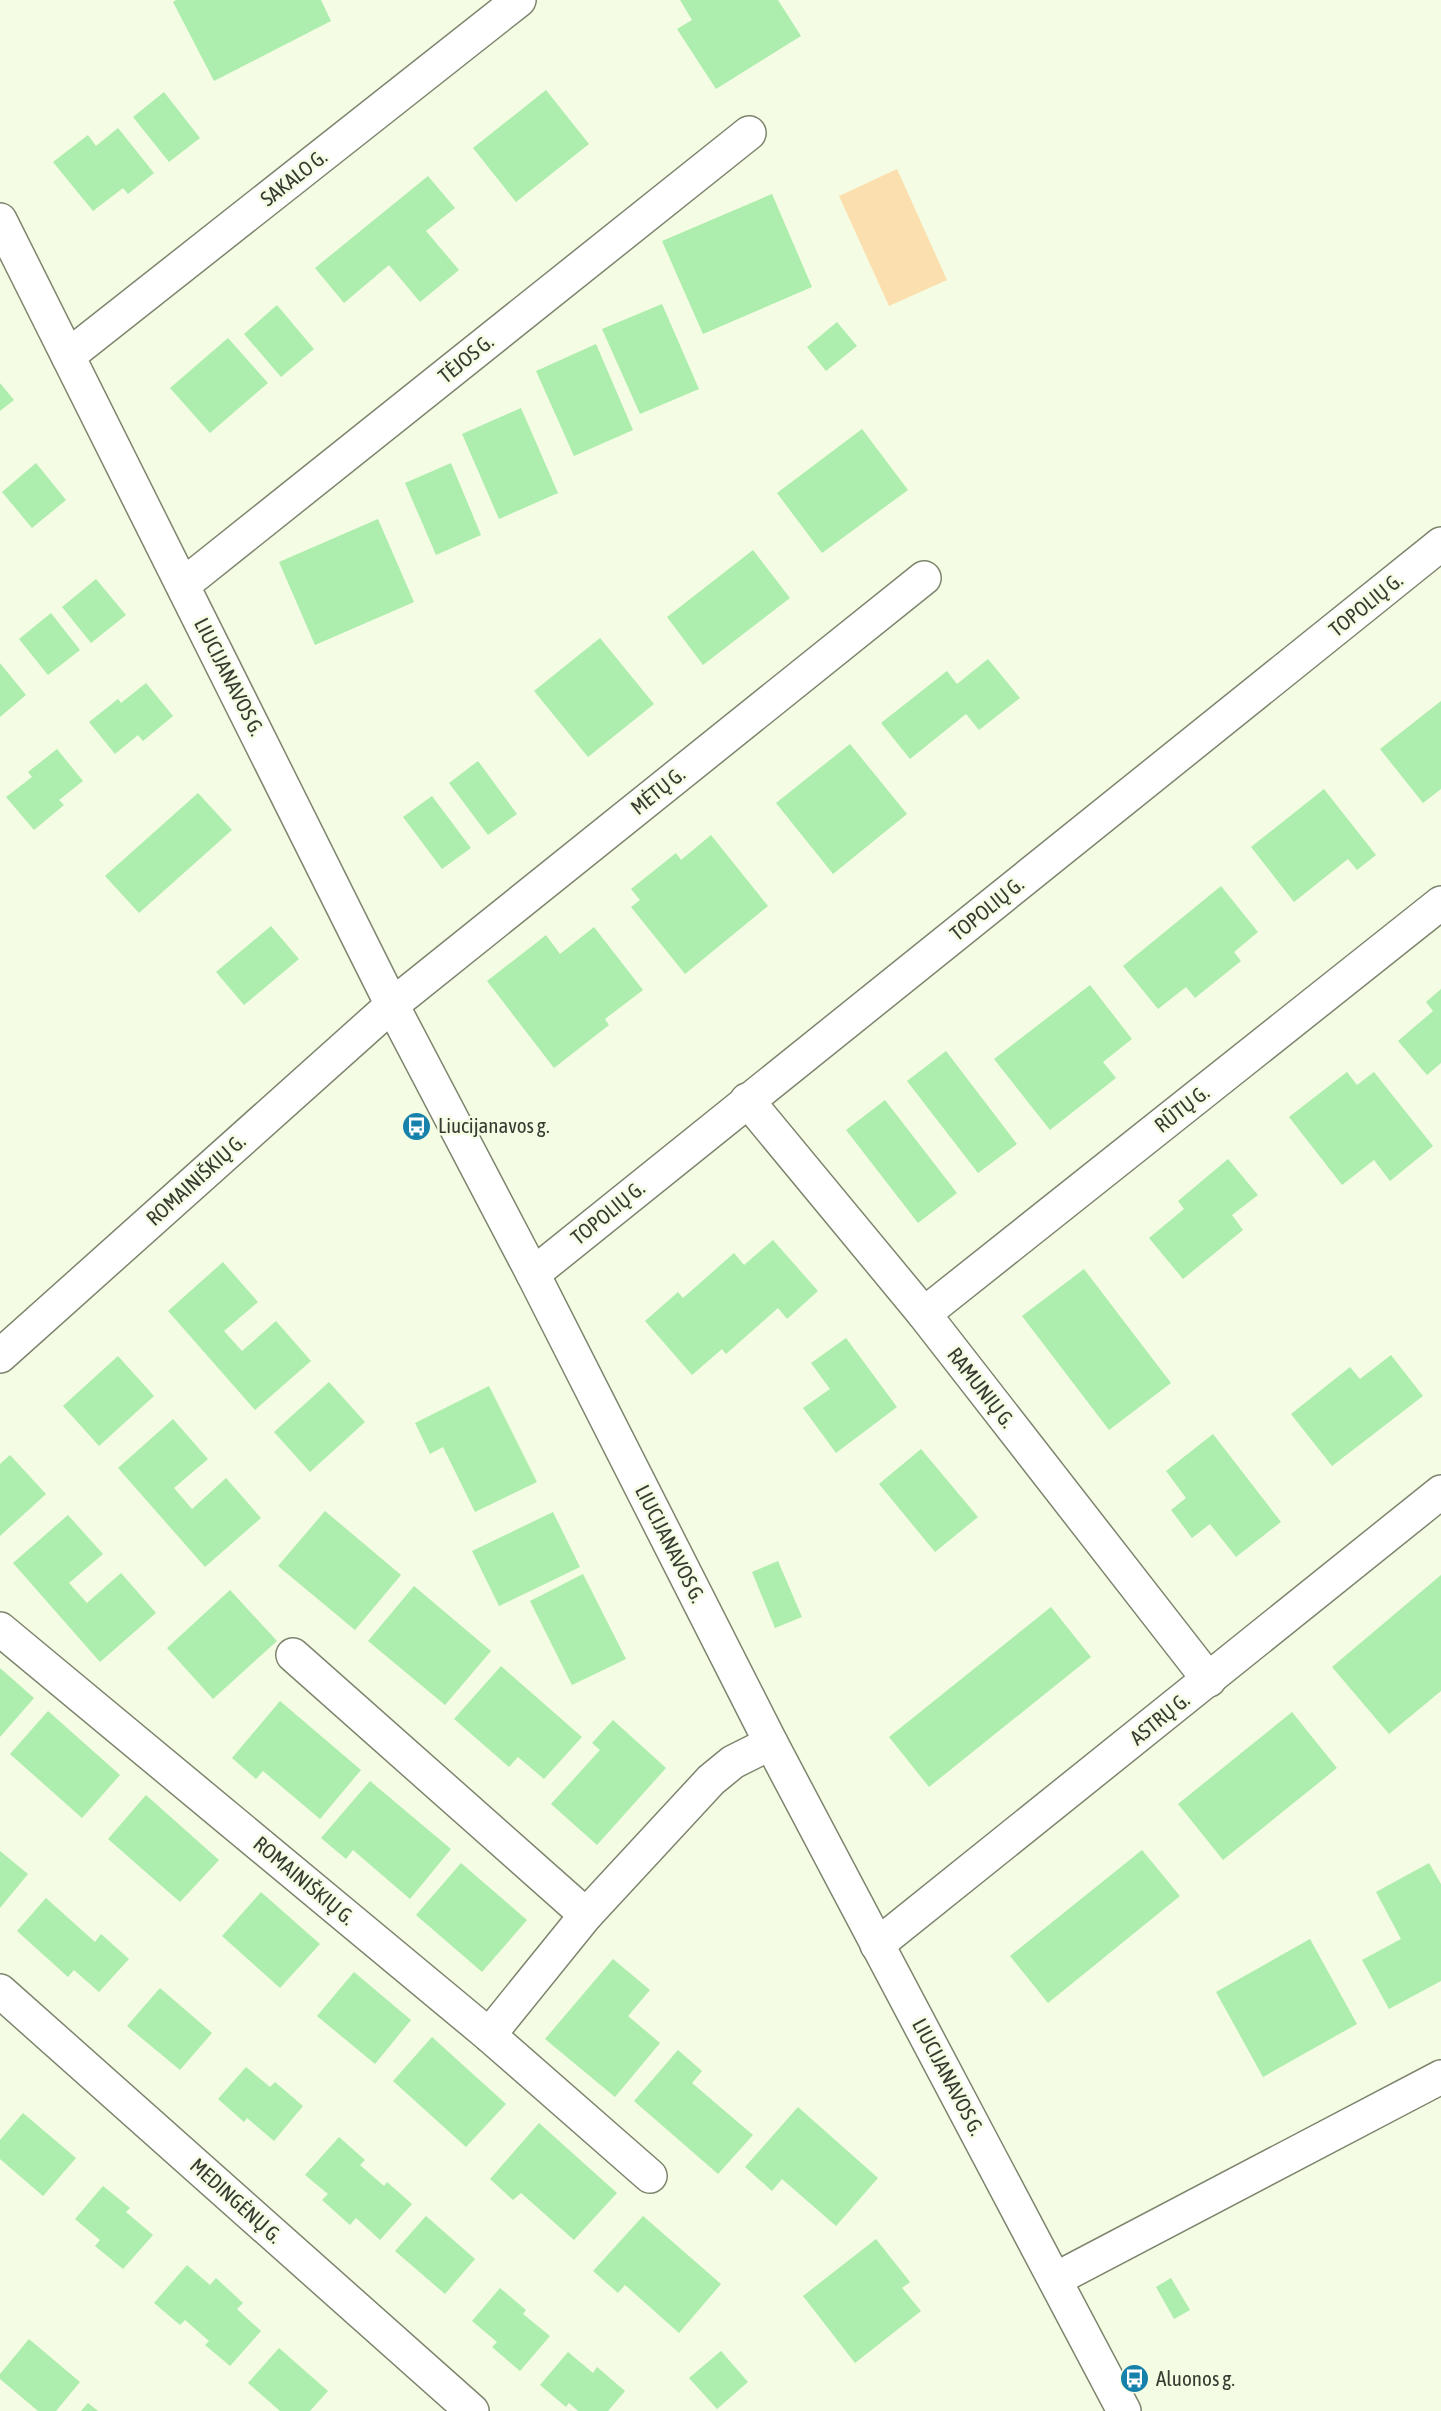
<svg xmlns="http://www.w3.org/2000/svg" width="1441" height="2411" font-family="'Asap Condensed',sans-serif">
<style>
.green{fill:#fcdfae}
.building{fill:#adedae}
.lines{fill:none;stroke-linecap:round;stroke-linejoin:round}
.minor-casing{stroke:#7d856e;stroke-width:36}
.minor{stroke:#fff;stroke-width:33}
.labels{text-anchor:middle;stroke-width:5;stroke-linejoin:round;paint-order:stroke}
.street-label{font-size:21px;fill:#363a30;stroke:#f4fde3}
.poi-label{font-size:21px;fill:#363a30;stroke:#f4fde3;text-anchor:start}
</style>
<rect width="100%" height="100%" fill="#f4fde3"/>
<polygon class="green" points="897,169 947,280 889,306 839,196"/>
<g class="building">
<polygon points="176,0 321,0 331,21 214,81 173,2"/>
<polygon points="680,0 778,0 801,36 716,89 677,29 692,20"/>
<polygon points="546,90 589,144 516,202 473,148"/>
<polygon points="164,92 200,138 169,162 133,117"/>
<polygon points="118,128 154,173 128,194 123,188 93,211 53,162 88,135 96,146"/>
<polygon points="428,176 455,208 426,231 459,270 420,302 389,265 344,303 315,268"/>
<polygon points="772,194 812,287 703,334 662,241"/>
<polygon points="662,304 699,389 640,414 602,329"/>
<polygon points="277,305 314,349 281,377 244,334"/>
<polygon points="837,322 857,346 826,371 807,347"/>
<polygon points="228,338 268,383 210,433 170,388"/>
<polygon points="596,344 633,430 574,456 536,371"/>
<polygon points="0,383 14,400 0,411"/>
<polygon points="521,408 558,493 499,519 462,434"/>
<polygon points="862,429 908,490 822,553 777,493"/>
<polygon points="36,463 66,500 32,528 2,492"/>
<polygon points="451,463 481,535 436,555 405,483"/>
<polygon points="378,519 414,602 315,645 279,562"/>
<polygon points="753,550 790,598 703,665 667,617"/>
<polygon points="96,579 126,615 91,643 62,607"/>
<polygon points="51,613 80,650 48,675 19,639"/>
<polygon points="600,638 654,704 588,757 534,691"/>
<polygon points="988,659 1020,698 979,730 966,714 910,759 881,723 947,671 957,684"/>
<polygon points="0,663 26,695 0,717"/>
<polygon points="146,683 173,716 143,741 138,735 115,754 89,722 118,699 121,703"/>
<polygon points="1441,701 1441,789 1423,803 1380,749"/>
<polygon points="850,744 907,814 833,874 776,803"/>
<polygon points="57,749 83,781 59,800 64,805 34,830 6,797 32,777 28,772"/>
<polygon points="478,761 517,814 488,835 449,783"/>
<polygon points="1324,789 1376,855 1357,870 1348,859 1294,902 1251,847"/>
<polygon points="198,793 232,830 139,913 105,876"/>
<polygon points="432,796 471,848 442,869 403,817"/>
<polygon points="711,835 768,906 685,974 631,907 640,900 631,889 676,853 681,860"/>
<polygon points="1221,886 1258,932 1234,952 1241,961 1195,998 1186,987 1158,1009 1123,966"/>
<polygon points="271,926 299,959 244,1005 216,972"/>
<polygon points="594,927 643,990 605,1019 609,1025 554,1068 487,981 546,935 560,954"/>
<polygon points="1090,985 1132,1039 1103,1062 1116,1078 1050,1130 994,1059"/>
<polygon points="1441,989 1441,1063 1427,1075 1398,1041 1433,1011 1426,1002"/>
<polygon points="946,1051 1017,1144 978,1173 907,1081"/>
<polygon points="1347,1072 1357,1085 1374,1072 1433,1146 1390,1181 1374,1160 1342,1185 1289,1117"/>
<polygon points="885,1100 957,1193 918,1223 846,1130"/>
<polygon points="1228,1159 1258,1195 1232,1215 1243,1230 1183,1279 1149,1238 1184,1209 1178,1201"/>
<polygon points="773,1240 818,1291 787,1319 778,1308 726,1354 722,1349 692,1375 645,1321 678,1292 683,1298 734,1253 744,1265"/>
<polygon points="223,1262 258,1302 224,1331 242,1351 276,1321 311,1361 255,1410 168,1311"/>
<polygon points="1084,1269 1171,1383 1109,1430 1022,1316"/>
<polygon points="846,1338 897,1407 836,1453 803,1408 830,1389 811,1363"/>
<polygon points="1391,1355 1423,1396 1332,1466 1291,1414 1350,1367 1360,1379"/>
<polygon points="118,1356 154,1396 99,1446 63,1406"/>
<polygon points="329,1382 365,1422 310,1472 274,1432"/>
<polygon points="489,1386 537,1482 475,1512 443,1447 430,1454 415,1423"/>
<polygon points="173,1419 208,1459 174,1488 192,1509 226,1478 261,1518 205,1567 118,1468"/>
<polygon points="1213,1434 1281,1522 1236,1557 1210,1524 1192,1538 1171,1510 1186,1498 1166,1471"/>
<polygon points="921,1449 978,1517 935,1552 879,1484"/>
<polygon points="10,1455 46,1494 0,1536 0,1464"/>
<polygon points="325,1511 401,1575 355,1630 278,1566"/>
<polygon points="553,1512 580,1567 499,1606 472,1551"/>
<polygon points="68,1515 103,1554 69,1583 87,1603 121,1573 156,1613 100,1662 13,1563"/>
<polygon points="778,1561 802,1617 775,1628 752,1572"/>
<polygon points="583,1574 626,1659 572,1685 530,1601"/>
<polygon points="1441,1575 1441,1691 1389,1734 1332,1667"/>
<polygon points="414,1586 491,1651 445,1705 368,1641"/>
<polygon points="230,1590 277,1641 213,1699 167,1648"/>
<polygon points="1051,1607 1091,1657 929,1787 889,1737"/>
<polygon points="501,1666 582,1737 544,1779 518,1757 509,1767 454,1719"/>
<polygon points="0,1668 34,1698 0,1737"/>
<polygon points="280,1701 361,1770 320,1819 263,1771 256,1779 232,1758"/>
<polygon points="48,1711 120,1775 82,1818 10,1754"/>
<polygon points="1292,1712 1337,1768 1223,1860 1178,1804"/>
<polygon points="613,1720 666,1768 597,1845 551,1804 600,1750 592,1743"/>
<polygon points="370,1781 451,1849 410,1899 353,1850 346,1859 321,1838"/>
<polygon points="146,1795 219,1860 180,1902 108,1839"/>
<polygon points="1142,1850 1180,1896 1048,2003 1010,1956"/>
<polygon points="0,1851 28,1874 0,1908"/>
<polygon points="461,1863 527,1920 482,1972 416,1915"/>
<polygon points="1429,1863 1441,1884 1441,1981 1389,2009 1362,1960 1401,1939 1376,1892"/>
<polygon points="261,1892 320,1944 280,1988 222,1936"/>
<polygon points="46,1898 95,1942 101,1934 129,1959 99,1992 74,1970 68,1977 17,1931"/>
<polygon points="1310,1939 1357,2024 1263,2077 1216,1992"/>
<polygon points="613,1959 650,1990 628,2016 660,2043 615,2097 545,2039"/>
<polygon points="354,1972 411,2020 375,2064 317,2016"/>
<polygon points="160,1988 212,2033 180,2070 127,2026"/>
<polygon points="432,2037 506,2104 466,2147 393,2081"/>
<polygon points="678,2050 702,2071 692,2083 753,2135 718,2174 634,2101"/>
<polygon points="246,2067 270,2087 275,2082 303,2106 274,2141 247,2118 244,2122 218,2099"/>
<polygon points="798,2107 878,2178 836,2226 782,2179 772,2191 745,2167"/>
<polygon points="23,2113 76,2158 43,2196 0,2159 0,2140"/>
<polygon points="539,2123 617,2193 574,2240 521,2193 513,2200 490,2179"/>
<polygon points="339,2137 365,2160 360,2165 384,2186 387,2182 412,2204 380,2240 356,2218 350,2225 322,2200 328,2194 305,2175"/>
<polygon points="103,2186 130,2208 126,2212 153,2235 123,2269 95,2246 100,2240 75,2219"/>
<polygon points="426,2216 475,2259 445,2294 395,2251"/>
<polygon points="643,2216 721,2284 679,2333 625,2285 618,2293 593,2271"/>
<polygon points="876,2239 910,2282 902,2288 921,2311 855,2363 803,2296"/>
<polygon points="187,2265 210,2285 216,2278 243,2303 237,2309 261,2331 230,2366 205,2345 209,2341 185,2320 180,2325 154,2303"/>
<polygon points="1171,2278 1190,2310 1174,2319 1156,2287"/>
<polygon points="500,2288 526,2310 523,2314 550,2336 520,2371 492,2347 497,2342 472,2321"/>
<polygon points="29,2339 80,2382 56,2411 38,2411 0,2379 0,2374"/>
<polygon points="279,2348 328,2391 310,2411 280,2411 248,2383"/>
<polygon points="721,2351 748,2382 717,2409 689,2378"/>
<polygon points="568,2352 593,2373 597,2367 625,2391 608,2411 578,2411 569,2403 566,2407 540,2385"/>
<polygon points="88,2403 98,2411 81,2411"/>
</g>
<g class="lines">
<defs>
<g id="minor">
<polyline points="0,220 392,1005 533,1274 771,1743 1124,2411"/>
<polyline points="68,356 519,0"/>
<polyline points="183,585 749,133"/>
<polyline points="747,1100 924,1314 1209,1680"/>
<polyline points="533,1274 1441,544"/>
<polyline points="924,1314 1441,903"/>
<polyline points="0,1356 392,1005 924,578"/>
<polyline points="0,1629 489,2035 650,2176"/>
<polyline points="293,1655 586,1915 711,1780 733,1762 771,1743"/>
<polyline points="877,1945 1441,1492"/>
<polyline points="0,1991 472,2411"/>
<polyline points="489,2035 586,1915"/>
<polyline points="1056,2279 1441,2077"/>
</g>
</defs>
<use href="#minor" class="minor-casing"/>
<use href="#minor" class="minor"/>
</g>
<defs>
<symbol id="bus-disc" viewBox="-11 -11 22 22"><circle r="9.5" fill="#1681aa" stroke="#f4fde3"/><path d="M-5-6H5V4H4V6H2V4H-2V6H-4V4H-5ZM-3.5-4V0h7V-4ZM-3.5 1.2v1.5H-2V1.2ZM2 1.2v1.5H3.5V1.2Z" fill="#fff"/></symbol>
</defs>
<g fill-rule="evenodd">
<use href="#bus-disc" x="400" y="1110" width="33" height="33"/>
<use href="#bus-disc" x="1118" y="2362" width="33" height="33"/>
</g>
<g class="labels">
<g class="street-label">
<text transform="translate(294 178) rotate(-38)" y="7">SAKALO G.</text>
<text transform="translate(466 359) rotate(-39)" y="7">TĖJOS G.</text>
<text transform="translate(1366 605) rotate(-39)" y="7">TOPOLIŲ G.</text>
<text transform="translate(229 677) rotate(63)" y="7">LIUCIJANAVOS G.</text>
<text transform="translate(658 791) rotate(-39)" y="7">MĖTŲ G.</text>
<text transform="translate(987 909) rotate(-39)" y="7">TOPOLIŲ G.</text>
<text transform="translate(1182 1109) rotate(-38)" y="7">RŪTŲ G.</text>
<text transform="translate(196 1180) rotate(-42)" y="7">ROMAINIŠKIŲ G.</text>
<text transform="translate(608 1213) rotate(-39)" y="7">TOPOLIŲ G.</text>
<text transform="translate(981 1388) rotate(52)" y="7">RAMUNIŲ G.</text>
<text transform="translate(670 1544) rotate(63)" y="7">LIUCIJANAVOS G.</text>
<text transform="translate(1160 1719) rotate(-39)" y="7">ASTRŲ G.</text>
<text transform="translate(304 1881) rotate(40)" y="7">ROMAINIŠKIŲ G.</text>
<text transform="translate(948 2077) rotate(62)" y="7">LIUCIJANAVOS G.</text>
<text transform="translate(236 2201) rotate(42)" y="7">MEDINGĖNŲ G.</text>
</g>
<g class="poi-label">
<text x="438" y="1133">Liucijanavos g.</text>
<text x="1156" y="2386">Aluonos g.</text>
</g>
</g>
</svg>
